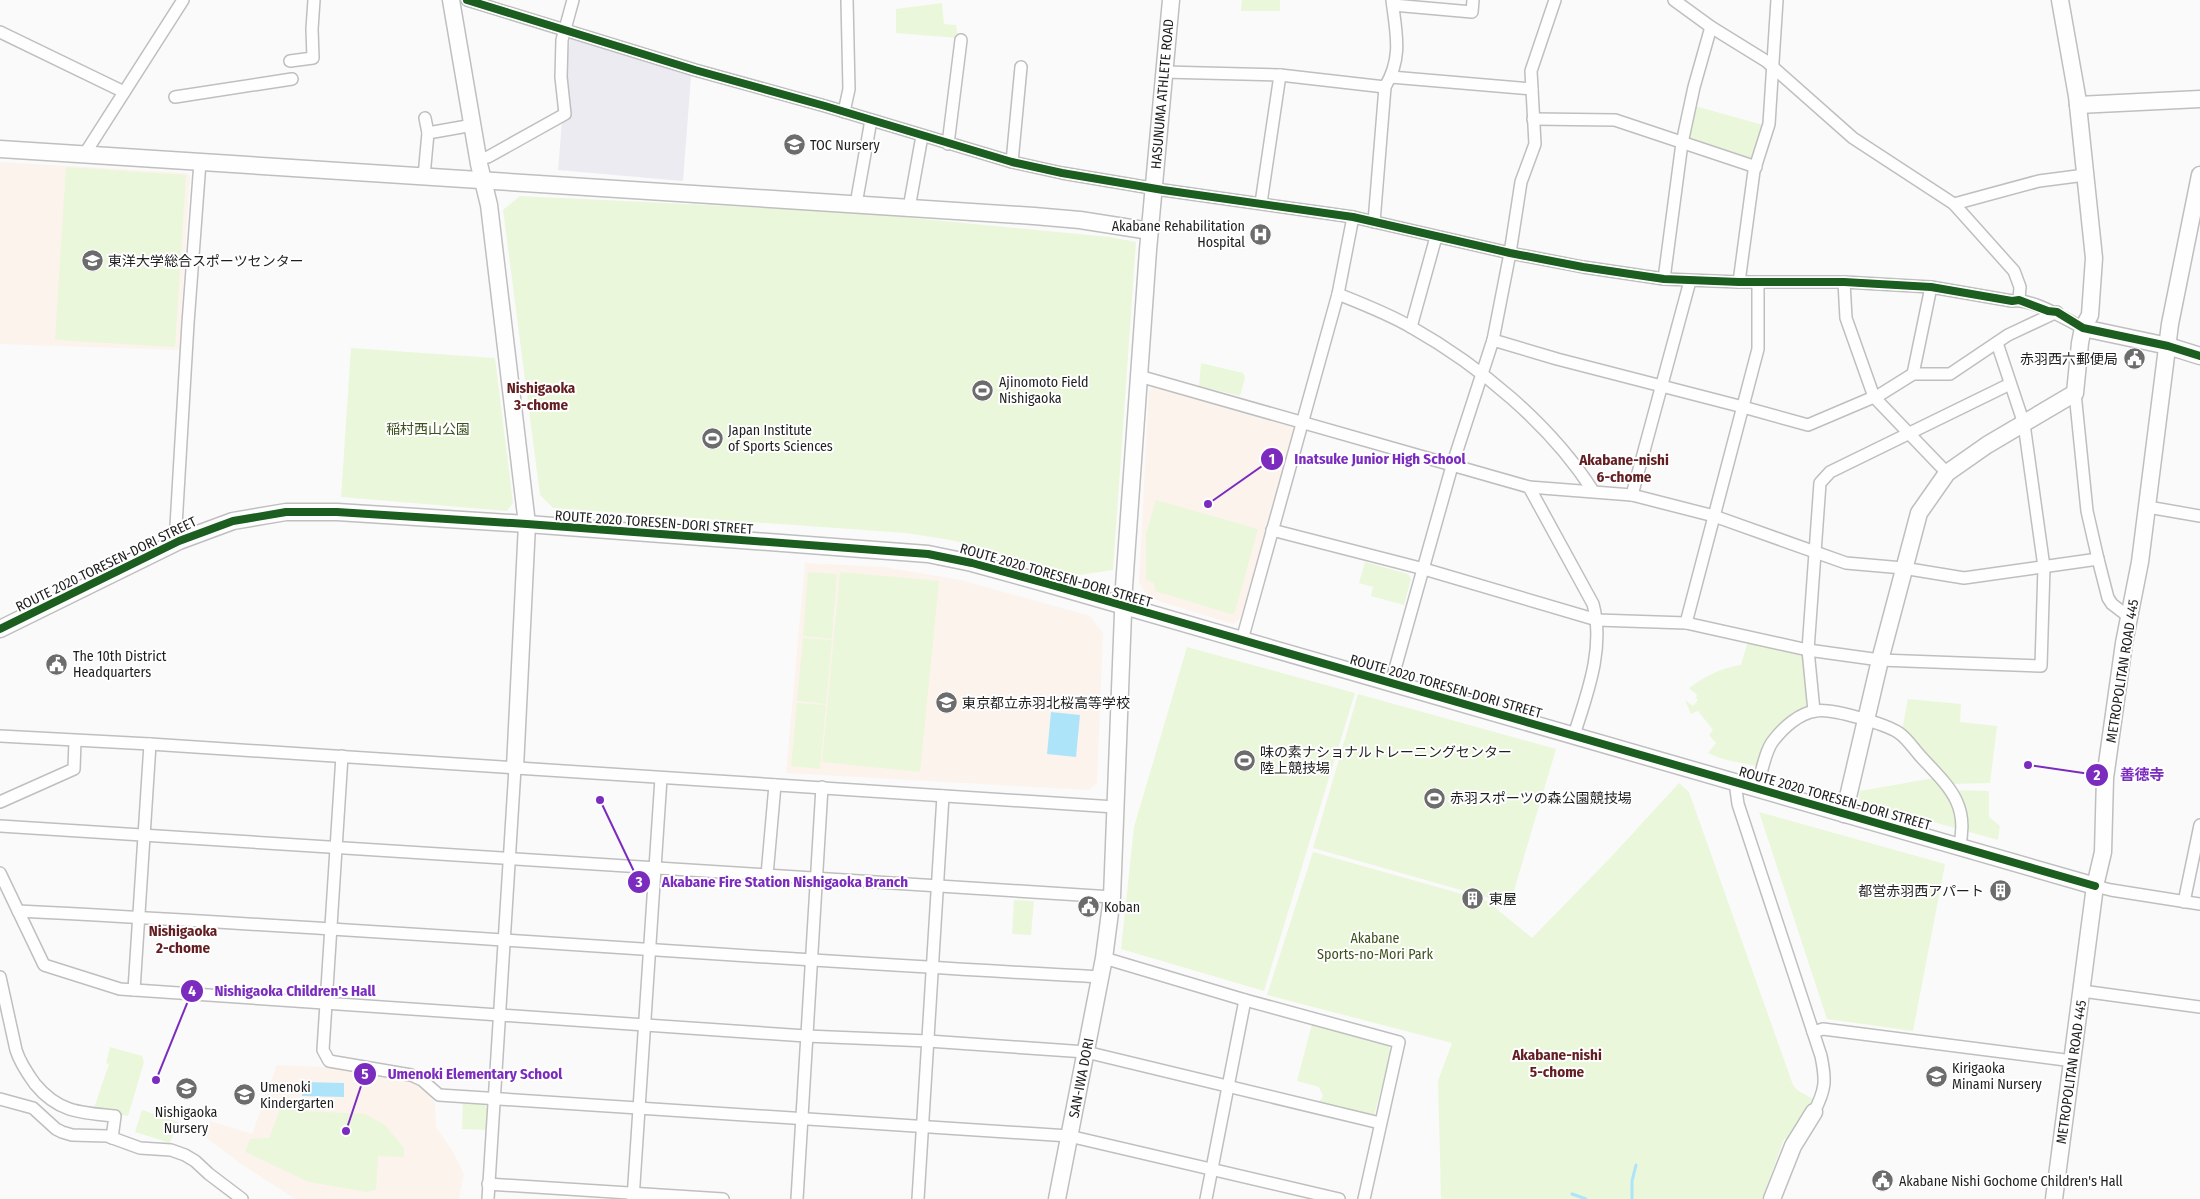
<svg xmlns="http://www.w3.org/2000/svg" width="2200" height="1199" font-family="'Fira Sans Condensed','Noto Sans JP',sans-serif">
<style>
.built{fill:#ebebf1}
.education{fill:#fcf3ed}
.green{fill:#ebf7db}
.water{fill:#aee4fa}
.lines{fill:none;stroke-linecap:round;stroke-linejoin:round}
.stream{stroke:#aee4fa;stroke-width:3}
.street-casing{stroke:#bfbfbf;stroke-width:14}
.secondary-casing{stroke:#bfbfbf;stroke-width:19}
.street{stroke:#fefefe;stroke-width:11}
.secondary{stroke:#fefefe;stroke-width:16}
.cycleway-casing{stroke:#fff;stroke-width:11}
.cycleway{stroke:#1b5e20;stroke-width:8}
.labels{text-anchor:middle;stroke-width:4;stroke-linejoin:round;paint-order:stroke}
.street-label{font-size:14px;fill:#1f1f20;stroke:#fff}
.poi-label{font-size:14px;fill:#1f1f20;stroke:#fff;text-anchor:start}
.park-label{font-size:14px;fill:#3d511b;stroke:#fff}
.neighbourhood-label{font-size:15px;font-weight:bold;fill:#631e22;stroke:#fff}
.leader{fill:none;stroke:#7b2cbf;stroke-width:2}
.callout-dot{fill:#7b2cbf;stroke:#fff;stroke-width:2}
.mark-label{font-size:15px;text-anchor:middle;font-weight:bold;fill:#fff}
.callout-label{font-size:15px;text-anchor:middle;font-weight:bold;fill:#7b2cbf;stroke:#fff;stroke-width:4;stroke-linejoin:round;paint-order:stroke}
</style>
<rect width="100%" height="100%" fill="#fafafb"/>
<polygon class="built" points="570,39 691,76 683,181 558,170 562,122 567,119 564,80"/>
<g class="education">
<polygon points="0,162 187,173 190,177 179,349 175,350 0,344"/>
<polygon points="1153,387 1289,426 1293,430 1241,618 1233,624 1152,599 1144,591 1139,582 1149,390"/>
<polygon points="805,563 884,567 961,580 1090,616 1103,633 1097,783 1089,790 786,773"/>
<polygon points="277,1065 322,1067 419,1083 435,1103 436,1127 453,1152 464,1174 459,1199 295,1199 241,1164 205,1137 210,1121 252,1134"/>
</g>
<g class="green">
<polygon points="1242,0 1280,0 1280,11 1241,11"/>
<polygon points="942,3 944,24 956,25 958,38 896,33 896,9"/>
<polygon points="1695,106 1763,125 1752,161 1690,140 1687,136"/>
<polygon points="66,167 186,175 175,347 55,340"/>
<polygon points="520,196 850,212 1110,237 1136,242 1113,570 1079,575 951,540 906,533 553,508 540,495 503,210"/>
<polygon points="351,348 495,358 513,503 507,511 341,497"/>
<polygon points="1201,363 1243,373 1245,378 1240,396 1199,386"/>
<polygon points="1156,500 1258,529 1234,615 1155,591 1154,583 1146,580 1146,534"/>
<polygon points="1365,562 1408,574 1411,579 1404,605 1371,596 1373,587 1359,583"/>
<polygon points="808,572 837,574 832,639 803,636"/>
<polygon points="840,572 939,581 920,772 822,762"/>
<polygon points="803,638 832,640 826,704 797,701"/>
<path d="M1748,641L1806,657V708L1792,716L1760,767C1742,762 1725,762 1708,753L1716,743L1709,735L1713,730L1698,711L1691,714L1685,700L1693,706L1698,700L1696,698L1697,695L1689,688C1706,676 1720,668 1741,665Z"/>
<polygon points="1187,647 1355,693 1264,991 1121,949 1134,827"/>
<polygon points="1358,694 1556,749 1510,904 1313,848"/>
<polygon points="1908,699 1961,704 1960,722 1997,726 1990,783 1952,784 1902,730"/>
<polygon points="797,703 826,705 820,769 791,766"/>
<polygon points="1934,778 1950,793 1959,829 1862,803 1859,798 1860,791"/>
<polygon points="1679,783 1689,792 1793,1085 1797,1090 1813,1099 1789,1140 1784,1139 1762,1199 1441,1199 1438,1081 1452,1043 1267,995 1313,852 1487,901 1532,938 1610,858"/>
<polygon points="1956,790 1989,791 1989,817 2000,826 1998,840 1966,831"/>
<polygon points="1759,812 1945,864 1913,1031 1827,1019"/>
<polygon points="1014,900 1034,901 1031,935 1012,934"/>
<polygon points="1312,1024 1388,1046 1391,1051 1374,1116 1319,1102 1323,1096 1319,1087 1297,1081"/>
<polygon points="110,1047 142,1056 144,1062 128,1116 93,1111 109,1064 106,1063"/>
<polygon points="283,1102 305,1103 305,1111 365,1114 385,1125 404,1148 404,1157 378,1156 376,1190 366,1192 309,1182 245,1152 250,1139 269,1138"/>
<polygon points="463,1102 483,1103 488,1109 487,1130 462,1129"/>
<polygon points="142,1110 178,1122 170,1143 135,1132"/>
</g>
<g class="water">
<polygon points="1051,712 1080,715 1076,757 1047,754"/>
<polygon points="303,1082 344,1083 344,1097 302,1096"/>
</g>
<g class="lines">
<g class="stream">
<polyline points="1572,1194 1586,1199"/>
<polyline points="1632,1199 1632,1181 1636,1165"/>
</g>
<defs>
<g id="street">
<path d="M467,0L695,70L825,106L1012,162L1062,173L1163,190L1353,217L1510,253L1583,267L1664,279L1739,282H1844L1931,287L2012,301C2032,298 2065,319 2083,328"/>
<polyline points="1674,0 1711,27 1766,61 1853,138 1954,204 2014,271 2020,287 2019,300"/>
<polyline points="1393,5 1472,12 1473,0"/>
<polyline points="0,32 124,92"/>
<polyline points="290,61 313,58 312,29 314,0"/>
<polyline points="1164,72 1280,75 1385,87"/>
<polyline points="1391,77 1532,89"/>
<polyline points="175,97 292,79"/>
<polyline points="844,112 849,89 847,0"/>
<polyline points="1533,119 1615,120 1756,167"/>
<polyline points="428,133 473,125"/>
<polyline points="948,144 961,40"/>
<polyline points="84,155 183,0"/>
<polyline points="479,159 488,157 565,114 561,77 562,40 573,0"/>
<polyline points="1012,162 1021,67"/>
<polyline points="424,176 428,133 425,118"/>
<polyline points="1261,203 1280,75"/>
<polyline points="856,204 871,120"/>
<polyline points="1954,204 2039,181 2085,175"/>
<polyline points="909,208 922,136"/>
<path d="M1374,222L1385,87C1403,57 1396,33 1392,0"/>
<polyline points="1664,279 1682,143 1694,87 1711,27"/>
<polyline points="1739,282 1754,171 1769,124 1777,0"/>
<polyline points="1844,282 1846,318 1874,397 1947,473"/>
<path d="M1338,294C1363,304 1389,314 1411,327C1480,366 1550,424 1593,491"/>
<polyline points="1411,327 1436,237"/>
<polyline points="1493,340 1557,359 1743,407 1808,425 1881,394 1913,374 1950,374 2008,335 2057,312"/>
<polyline points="1913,374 1931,287"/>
<polyline points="1139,376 1529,487 1632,495 1714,516 1846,563 1903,568 1964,578 2098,559"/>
<polyline points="2075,393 2087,511 2098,559 2108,598 2112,604 2129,617"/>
<path d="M1529,487L1593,604C1605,648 1587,694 1574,735"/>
<polyline points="1632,495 1690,281"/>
<polyline points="2148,507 2200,516"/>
<polyline points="1272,530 1424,569 1597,620 1686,623 1808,650 1880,660 2041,666 2044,567 2024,424 1997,343"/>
<polyline points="179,541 176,526 188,323 200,162"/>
<polyline points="1686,623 1758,349 1758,282"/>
<polyline points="1242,640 1338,294 1353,217"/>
<polyline points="1391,683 1452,466 1493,340 1510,253 1521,182 1535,144 1531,71 1555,0"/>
<polyline points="1814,711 1808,650 1820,483 1830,472 2010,384"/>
<polyline points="0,736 150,744 1115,807"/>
<polyline points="342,756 323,1050 329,1061 411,1075 422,1080 439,1095 1069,1136 1339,1199"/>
<path d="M1735,782L1738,804L1821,1056C1826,1080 1826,1089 1814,1112"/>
<path d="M1757,788C1761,775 1765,751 1773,741C1783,728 1799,713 1816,711C1831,708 1886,724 1899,733C1908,739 1915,751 1923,759C1949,787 1970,805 1959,848"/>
<polyline points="0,802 74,769 75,741"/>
<polyline points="0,826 1112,897"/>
<polyline points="0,873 44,965 120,989 806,1036 928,1041 1086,1052 1380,1123"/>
<polyline points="767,875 775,785"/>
<polyline points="2095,886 2111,890 2200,904"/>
<polyline points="2184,902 2200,825"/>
<path d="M18,911C379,929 739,958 1100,977"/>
<polyline points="1104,958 1245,1000 1399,1042 1364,1199"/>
<path d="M0,977L16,1050C20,1063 27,1073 35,1084C58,1112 80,1113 115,1116L112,1138"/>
<polyline points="134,990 150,744"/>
<polyline points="2082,991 2200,1007"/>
<polyline points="1813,1032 1823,1029 2073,1061"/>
<polyline points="0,1099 33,1108 56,1129 62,1132 72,1135 107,1136 140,1148 171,1150 185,1155 195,1161 209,1174 242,1199"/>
<polyline points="488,1184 723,1199"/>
<polyline points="488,1199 515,768"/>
<polyline points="633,1199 661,778"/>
<polyline points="797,1199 822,787"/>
<polyline points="918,1199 943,796"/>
<polyline points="1206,1199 1245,1000"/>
</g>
<g id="secondary">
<polyline points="451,0 479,164 489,205 527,524 515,768"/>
<polyline points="2078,105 2200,99"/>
<polyline points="0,149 1034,216 1080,220 1150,231"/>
<polyline points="2083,328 2168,346 2200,356"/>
<polyline points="0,629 179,541 233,521 286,512 337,512 527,524 928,554 972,563 1048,584 2095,886"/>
<polyline points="1844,814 1880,660 1919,513 1947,473 1987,445 2075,393 2080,343 2083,328 2090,315 2094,258 2077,96 2060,0"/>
<polyline points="1057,1199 1104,958 1112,897 1124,587 1148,250 1171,0"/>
<polyline points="1772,1199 1793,1146 1814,1112"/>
<polyline points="2054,1199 2095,886 2103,852 2105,778 2124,643 2140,562 2170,324 2200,175"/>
</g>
</defs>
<use href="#street" class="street-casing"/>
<use href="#secondary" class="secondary-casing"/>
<use href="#street" class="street"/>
<use href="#secondary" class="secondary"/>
<defs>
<g id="cycleway">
<polyline points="467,0 695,70 825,106 1012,162 1062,173 1163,190 1353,217 1510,253 1583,267 1664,279 1739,282 1844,282 1931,287 2012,301 2019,300 2048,311 2057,312 2083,328 2168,346 2200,356"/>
<polyline points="0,629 179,541 233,521 286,512 337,512 527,524 928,554 972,563 1048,584 2095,886"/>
</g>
</defs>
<use href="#cycleway" class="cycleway-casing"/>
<use href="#cycleway" class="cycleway"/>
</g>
<defs>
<symbol id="school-disc" viewBox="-11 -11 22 22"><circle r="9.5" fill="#6c6c6d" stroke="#fff"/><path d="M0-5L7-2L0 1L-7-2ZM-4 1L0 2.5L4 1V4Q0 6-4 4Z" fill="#fff"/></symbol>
<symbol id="hospital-disc" viewBox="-11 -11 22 22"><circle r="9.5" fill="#6c6c6d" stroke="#fff"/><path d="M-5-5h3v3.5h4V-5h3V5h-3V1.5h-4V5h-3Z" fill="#fff"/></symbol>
<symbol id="university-disc" viewBox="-11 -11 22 22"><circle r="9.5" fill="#6c6c6d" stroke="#fff"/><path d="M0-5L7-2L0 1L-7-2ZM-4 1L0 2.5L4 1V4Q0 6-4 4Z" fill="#fff"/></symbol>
<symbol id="civic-disc" viewBox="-11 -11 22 22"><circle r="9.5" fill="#6c6c6d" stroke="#fff"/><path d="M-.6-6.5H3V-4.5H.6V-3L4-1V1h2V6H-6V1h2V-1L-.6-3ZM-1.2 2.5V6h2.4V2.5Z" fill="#fff"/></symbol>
<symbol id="stadium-disc" viewBox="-11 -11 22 22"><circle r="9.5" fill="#6c6c6d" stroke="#fff"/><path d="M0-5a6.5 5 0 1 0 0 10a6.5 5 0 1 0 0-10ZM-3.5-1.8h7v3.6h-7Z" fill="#fff"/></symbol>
<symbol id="building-disc" viewBox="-11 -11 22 22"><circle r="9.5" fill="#6c6c6d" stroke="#fff"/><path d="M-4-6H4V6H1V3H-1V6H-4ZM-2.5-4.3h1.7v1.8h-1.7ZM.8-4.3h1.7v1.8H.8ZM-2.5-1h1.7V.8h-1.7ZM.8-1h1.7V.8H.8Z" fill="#fff"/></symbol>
</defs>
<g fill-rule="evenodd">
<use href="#school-disc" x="782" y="132" width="25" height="25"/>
<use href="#hospital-disc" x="1248" y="222" width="25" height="25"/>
<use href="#university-disc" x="80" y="248" width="25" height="25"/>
<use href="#civic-disc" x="2122" y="346" width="25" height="25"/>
<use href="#stadium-disc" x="970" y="378" width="25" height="25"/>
<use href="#stadium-disc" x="700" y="426" width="25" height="25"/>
<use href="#civic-disc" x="44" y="652" width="25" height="25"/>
<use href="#school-disc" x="934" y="690" width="25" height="25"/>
<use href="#stadium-disc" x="1232" y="748" width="25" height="25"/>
<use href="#stadium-disc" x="1422" y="786" width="25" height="25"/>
<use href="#building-disc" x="1988" y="878" width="25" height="25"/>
<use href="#building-disc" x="1460" y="886" width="25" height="25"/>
<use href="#civic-disc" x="1076" y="894" width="25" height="25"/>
<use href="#school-disc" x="1924" y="1064" width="25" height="25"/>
<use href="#school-disc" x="174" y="1076" width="25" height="25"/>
<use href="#school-disc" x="232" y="1082" width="25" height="25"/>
<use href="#civic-disc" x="1870" y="1168" width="25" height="25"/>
</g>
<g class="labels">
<g class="street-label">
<text transform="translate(1162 94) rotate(-85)" y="5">HASUNUMA ATHLETE ROAD</text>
<text transform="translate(654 522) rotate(4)" y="5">ROUTE 2020 TORESEN-DORI STREET</text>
<text transform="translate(106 564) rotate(-26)" y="5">ROUTE 2020 TORESEN-DORI STREET</text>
<text transform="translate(1056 575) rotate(16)" y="5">ROUTE 2020 TORESEN-DORI STREET</text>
<text transform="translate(2122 671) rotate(-81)" y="5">METROPOLITAN ROAD 445</text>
<text transform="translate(1446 686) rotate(16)" y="5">ROUTE 2020 TORESEN-DORI STREET</text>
<text transform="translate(1835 798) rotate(16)" y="5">ROUTE 2020 TORESEN-DORI STREET</text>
<text transform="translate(2071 1072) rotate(-82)" y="5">METROPOLITAN ROAD 445</text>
<text transform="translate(1081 1078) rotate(-79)" y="5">SAN-IWA DORI</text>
</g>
<g class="poi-label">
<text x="810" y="150">TOC Nursery</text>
<text x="1245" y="231" text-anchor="end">Akabane Rehabilitation<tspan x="1245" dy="16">Hospital</tspan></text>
<text x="108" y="266">東洋大学総合スポーツセンター</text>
<text x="2118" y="364" text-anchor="end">赤羽西六郵便局</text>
<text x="999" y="387">Ajinomoto Field<tspan x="999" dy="16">Nishigaoka</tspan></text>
<text x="728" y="435">Japan Institute<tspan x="728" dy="16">of Sports Sciences</tspan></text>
<text x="73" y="661">The 10th District<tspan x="73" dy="16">Headquarters</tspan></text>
<text x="962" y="708">東京都立赤羽北桜高等学校</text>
<text x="1260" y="757">味の素ナショナルトレーニングセンター<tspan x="1260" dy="16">陸上競技場</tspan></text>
<text x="1450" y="803">赤羽スポーツの森公園競技場</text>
<text x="1984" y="896" text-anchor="end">都営赤羽西アパート</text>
<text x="1489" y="904">東屋</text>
<text x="1104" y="912">Koban</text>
<text x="1952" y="1073">Kirigaoka<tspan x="1952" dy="16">Minami Nursery</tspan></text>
<text x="260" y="1092">Umenoki<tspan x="260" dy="16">Kindergarten</tspan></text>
<text x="186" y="1117" text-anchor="middle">Nishigaoka<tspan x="186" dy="16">Nursery</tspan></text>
<text x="1899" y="1186">Akabane Nishi Gochome Children's Hall</text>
</g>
<g class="park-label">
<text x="428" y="434">稲村西山公園</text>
<text x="1375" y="943">Akabane<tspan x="1375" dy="16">Sports-no-Mori Park</tspan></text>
</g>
<g class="neighbourhood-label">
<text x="541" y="393">Nishigaoka<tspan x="541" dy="17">3-chome</tspan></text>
<text x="1624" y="465">Akabane-nishi<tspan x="1624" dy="17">6-chome</tspan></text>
<text x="183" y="936">Nishigaoka<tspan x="183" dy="17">2-chome</tspan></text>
<text x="1557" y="1060">Akabane-nishi<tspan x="1557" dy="17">5-chome</tspan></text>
</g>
</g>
<path class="leader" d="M1208 504L1272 459M2028 765L2097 775M600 800L639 882M156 1080L192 991M346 1131L365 1074"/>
<g class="callout-dot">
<circle cx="1208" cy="504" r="5"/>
<circle cx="2028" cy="765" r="5"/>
<circle cx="600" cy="800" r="5"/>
<circle cx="156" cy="1080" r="5"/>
<circle cx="346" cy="1131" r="5"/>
<circle cx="1272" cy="459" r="12"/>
<circle cx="2097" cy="775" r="12"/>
<circle cx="639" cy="882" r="12"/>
<circle cx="192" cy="991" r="12"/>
<circle cx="365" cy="1074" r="12"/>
</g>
<g class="mark-label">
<text x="1272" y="464">1</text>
<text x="2097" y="780">2</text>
<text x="639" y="887">3</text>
<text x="192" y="996">4</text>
<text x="365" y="1079">5</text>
</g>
<g class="callout-label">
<text x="1380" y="464">Inatsuke Junior High School</text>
<text x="2142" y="780">善徳寺</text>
<text x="785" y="887">Akabane Fire Station Nishigaoka Branch</text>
<text x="295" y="996">Nishigaoka Children's Hall</text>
<text x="475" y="1079">Umenoki Elementary School</text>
</g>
</svg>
